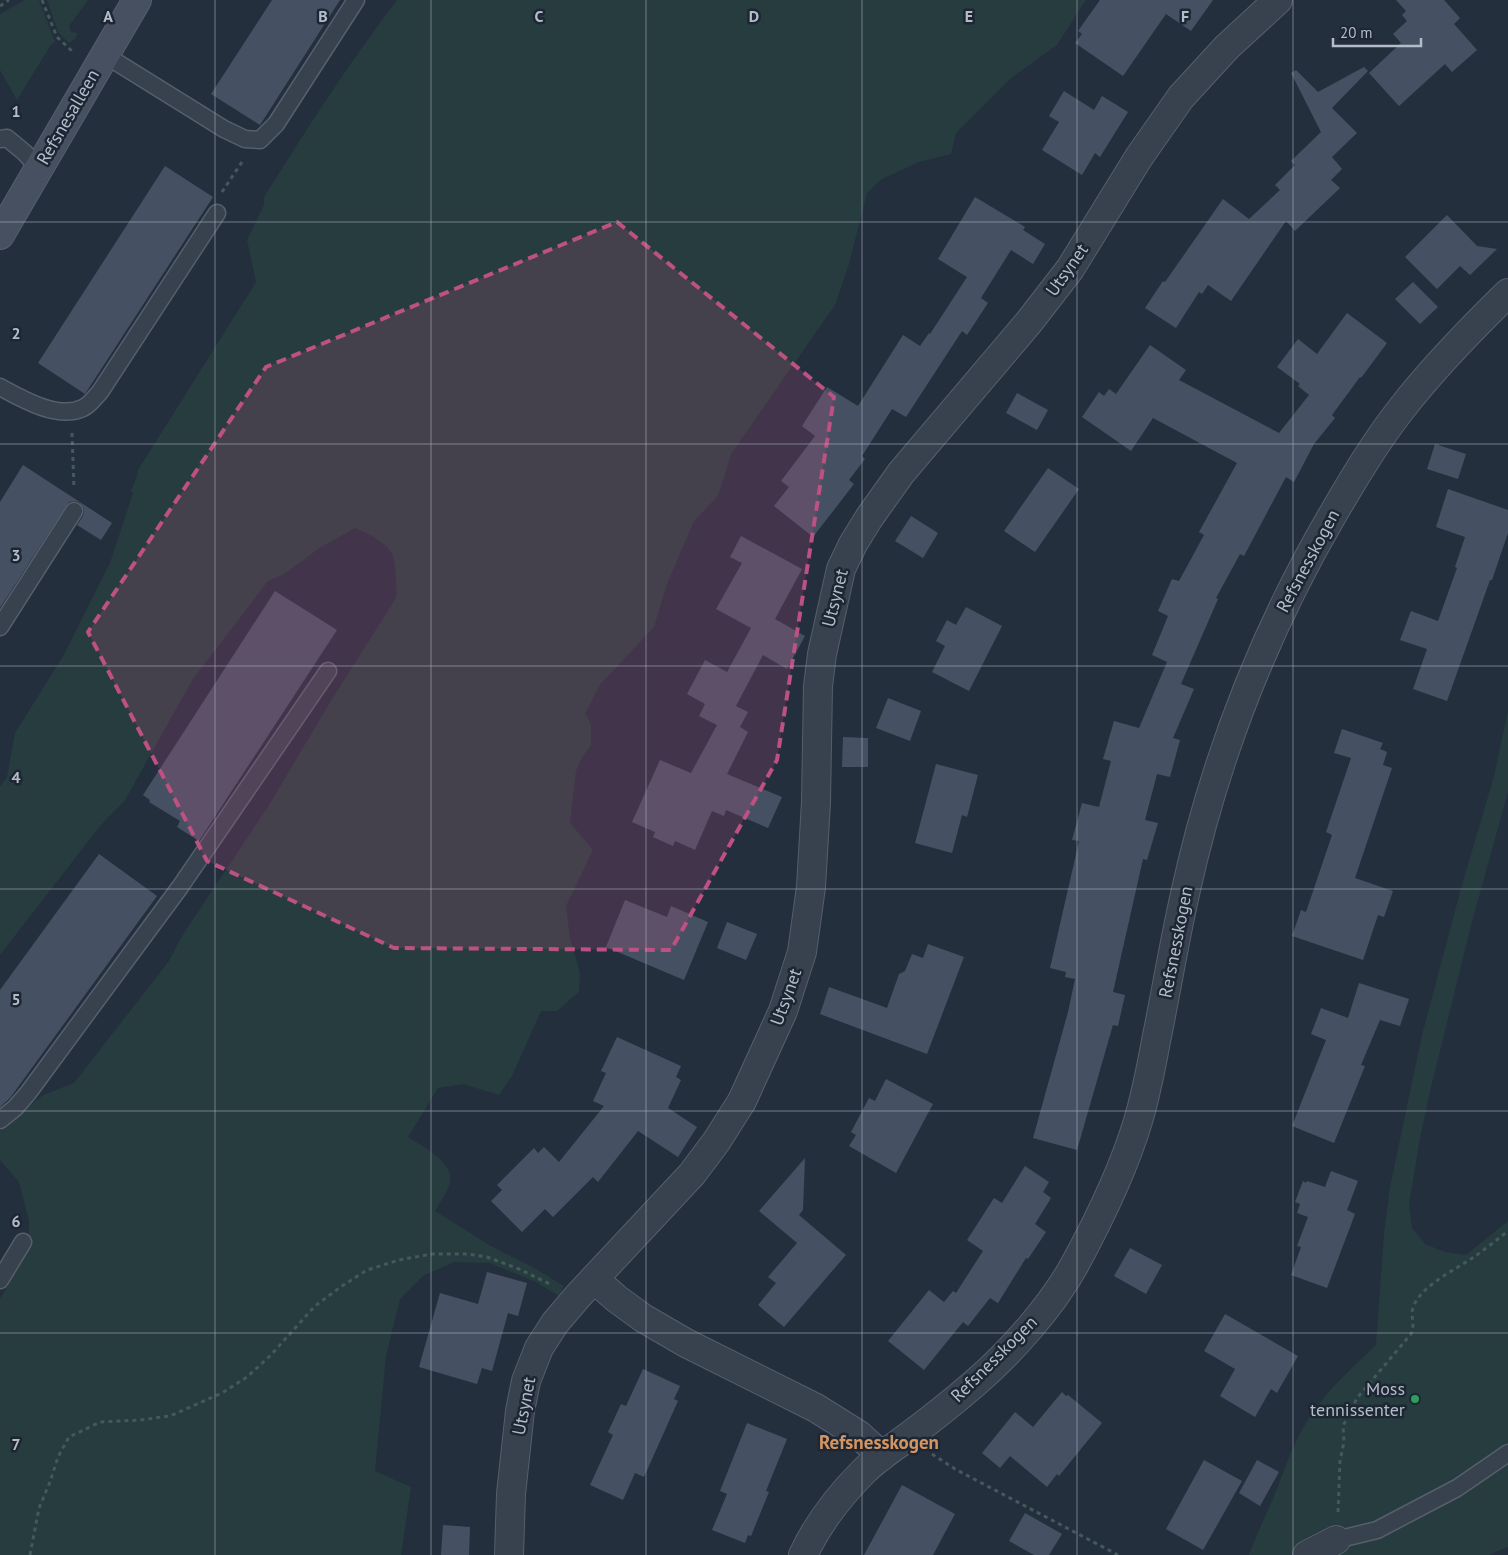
<svg xmlns="http://www.w3.org/2000/svg" width="1508" height="1555" font-family="'PT Sans',sans-serif">
<style>
.green{fill:#263c3f}
.building{fill:#455162}
.lines{fill:none;stroke-linecap:round;stroke-linejoin:round}
.lane-casing{stroke:#565f6c;stroke-width:19}
.street-casing{stroke:#565f6c;stroke-width:30}
.secondary-casing{stroke:#565f6c;stroke-width:30}
.path{stroke:#44595c;stroke-width:3;stroke-dasharray:4 4;stroke-linecap:butt}
.lane{stroke:#38414e;stroke-width:16}
.street{stroke:#38414e;stroke-width:28}
.secondary{stroke:#465061;stroke-width:28}
.marked{fill:#bd5182;fill-opacity:0.2;stroke:#bd5182;stroke-width:4;stroke-dasharray:10 6;stroke-linejoin:round}
.grid{fill:none;stroke:#b4bcc9;stroke-width:1;stroke-opacity:0.55}
.leisure-dot{fill:#2e9e5b;stroke:#1d2633;stroke-width:2}
.labels{text-anchor:middle;stroke-width:5;stroke-linejoin:round;paint-order:stroke}
.street-label{font-size:18px;fill:#b4bcc9;stroke:#1d2633}
.poi-label{font-size:18px;fill:#b4bcc9;stroke:#1d2633;text-anchor:end}
.neighbourhood-label{font-size:19px;font-weight:bold;fill:#d59563;stroke:#1d2633}
.grid-label{font-size:16px;text-anchor:middle;font-weight:bold;fill:#b4bcc9;stroke:#1d2633;stroke-width:5;stroke-linejoin:round;paint-order:stroke}
</style>
<rect width="100%" height="100%" fill="#242f3e"/>
<g class="green">
<polygon points="25,0 39,0 55,42 50,46 17,100 0,70 0,14"/>
<polygon points="47,0 88,0 69,26 71,32 78,33 74,40 69,43 58,32"/>
<path d="M397,0H1086L1057,45L1011,78L956,133L951,154L919,162L882,179L867,193L849,264L835,305L731,454L725,475L717,497L694,521L667,584L654,627L599,686L585,714L591,724V745L581,759L576,771L570,823L593,850L566,906L570,938L580,973L579,992L557,1011H541L512,1076L499,1095L463,1084L438,1088L408,1137C422,1146 454,1162 450,1182C449,1189 439,1204 435,1211L491,1246L536,1269L564,1286L559,1296L536,1282L490,1263L454,1262L423,1276L400,1299L386,1356L375,1471L411,1487L401,1555H0V1299L28,1251L29,1243V1221L19,1182L0,1160V1130L43,1095L74,1083L169,961L182,936L269,805L332,699L396,598C397,590 396,558 391,552C382,540 369,534 355,528L321,547L284,574L268,581L193,679L125,800L100,826L0,955V787L7,777L15,733L65,653L110,563L133,493L131,491L137,476L138,470L256,282L247,240L264,205V197C306,130 349,63 397,0Z"/>
<path d="M1508,711V792L1473,918L1430,1091L1420,1138L1409,1204L1412,1228L1425,1244L1445,1252L1466,1255L1508,1221V1547L1489,1555H1249C1257,1533 1267,1513 1276,1491C1286,1465 1295,1439 1311,1415C1329,1388 1353,1367 1376,1345L1384,1234L1390,1187L1422,1035L1460,892L1494,776Z"/>
</g>
<g class="building">
<polygon points="272,0 340,0 260,125 211,94"/>
<polygon points="1100,0 1213,0 1191,31 1166,14 1123,76 1075,43 1082,34 1078,31"/>
<polygon points="1396,0 1444,0 1460,18 1454,24 1477,50 1452,72 1445,64 1399,106 1369,73 1401,43 1393,34 1407,21 1402,15 1406,11"/>
<polygon points="1364,67 1368,71 1332,108 1357,133 1332,157 1342,169 1331,180 1340,188 1295,231 1286,221 1231,301 1208,285 1202,294 1199,292 1176,328 1145,308 1163,281 1165,282 1223,199 1249,219 1280,190 1275,185 1295,165 1291,161 1321,132 1291,73 1296,70 1318,92"/>
<polygon points="1064,91 1094,110 1102,96 1128,112 1100,157 1095,153 1082,175 1042,150 1059,122 1049,116"/>
<polygon points="165,166 213,197 85,394 38,363"/>
<polygon points="975,197 1025,227 1023,230 1045,244 1033,264 1011,250 981,298 988,303 967,335 962,331 906,417 892,409 862,456 865,459 849,480 854,484 813,537 774,506 789,487 781,481 815,436 802,426 827,387 858,406 903,335 920,346 929,333 930,334 967,277 938,259"/>
<polygon points="1447,215 1477,246 1497,249 1470,275 1460,266 1437,289 1405,257"/>
<polygon points="1413,282 1438,307 1420,324 1395,299"/>
<polygon points="1347,313 1387,343 1361,378 1360,377 1332,415 1335,418 1314,444 1294,482 1286,477 1244,556 1240,554 1216,598 1218,599 1181,684 1194,689 1173,738 1180,740 1170,777 1157,774 1145,820 1158,823 1147,860 1143,859 1113,992 1125,995 1118,1026 1113,1025 1077,1150 1033,1138 1068,1012 1075,979 1065,977 1066,972 1050,968 1079,841 1072,840 1082,803 1099,807 1111,761 1103,759 1114,721 1139,728 1167,662 1152,655 1168,616 1158,611 1172,579 1179,581 1204,535 1199,532 1237,463 1153,418 1131,451 1082,417 1099,392 1104,396 1109,389 1116,394 1150,345 1186,370 1179,380 1279,433 1309,395 1298,386 1300,384 1277,367 1298,339 1317,354"/>
<polygon points="1017,393 1048,410 1037,430 1006,413"/>
<polygon points="1435,444 1466,454 1458,479 1427,469"/>
<polygon points="23,465 112,523 101,540 77,525 83,516 84,511 83,507 79,502 74,501 69,502 66,506 0,608 0,502"/>
<polygon points="1048,468 1079,489 1035,552 1004,531"/>
<polygon points="1448,489 1508,510 1508,533 1492,580 1490,580 1447,701 1413,689 1427,649 1400,640 1411,611 1438,621 1457,568 1455,567 1465,537 1436,527"/>
<polygon points="911,516 938,533 923,558 895,541"/>
<polygon points="741,536 802,569 775,619 805,636 787,669 763,655 736,706 748,712 740,727 748,732 727,774 782,797 768,828 726,810 724,816 712,811 695,850 675,841 673,846 653,837 655,832 632,822 660,760 691,773 717,725 699,716 705,704 687,694 705,660 727,672 751,628 716,609 742,563 730,557"/>
<polygon points="275,591 337,630 199,841 177,827 180,821 149,802 150,800 143,795"/>
<polygon points="966,607 1002,626 969,691 932,672 945,646 936,641 947,620 956,625"/>
<polygon points="888,698 921,711 910,741 876,728"/>
<polygon points="1342,729 1383,743 1380,749 1387,752 1383,765 1392,768 1355,878 1393,891 1384,917 1378,915 1363,960 1292,936 1301,910 1306,912 1332,835 1326,832 1351,758 1334,753"/>
<polygon points="843,737 868,738 868,767 842,767"/>
<polygon points="936,764 978,775 967,817 962,815 952,853 915,843"/>
<polygon points="99,854 157,896 10,1098 0,1107 0,990"/>
<polygon points="625,900 667,917 671,906 708,922 684,980 606,947"/>
<polygon points="727,922 757,934 746,960 717,948"/>
<polygon points="928,944 964,957 927,1054 820,1014 829,987 887,1008 899,974 905,971 912,954 923,958"/>
<polygon points="1359,983 1409,999 1400,1026 1380,1020 1361,1065 1365,1066 1334,1143 1292,1126 1326,1040 1311,1034 1321,1008 1348,1018"/>
<polygon points="617,1037 681,1066 676,1077 681,1080 668,1108 697,1127 678,1157 638,1131 598,1182 593,1177 553,1217 545,1209 522,1232 491,1201 502,1190 497,1185 534,1148 538,1153 544,1147 559,1162 604,1106 593,1101 606,1073 601,1071"/>
<polygon points="886,1079 933,1104 896,1173 849,1146 856,1135 851,1132 869,1098 875,1101"/>
<polygon points="805,1158 803,1210 799,1215 846,1255 784,1327 758,1305 776,1283 768,1277 797,1243 759,1211"/>
<polygon points="1025,1166 1049,1182 1043,1192 1051,1198 1035,1224 1046,1232 1028,1259 1026,1258 998,1303 990,1298 968,1326 963,1322 924,1370 888,1341 929,1290 944,1302 953,1291 956,1293 983,1251 967,1240 994,1198 1002,1203"/>
<polygon points="1331,1171 1358,1181 1347,1210 1355,1214 1327,1288 1291,1275 1301,1247 1297,1246 1308,1217 1297,1213 1300,1204 1295,1202 1303,1181 1306,1183 1307,1181 1325,1187"/>
<polygon points="1130,1248 1162,1265 1146,1294 1114,1276"/>
<polygon points="487,1272 527,1283 518,1316 508,1313 492,1371 482,1368 477,1384 419,1367 440,1293 478,1304"/>
<polygon points="1225,1314 1298,1356 1277,1393 1271,1389 1255,1417 1220,1396 1235,1369 1204,1351"/>
<polygon points="643,1369 680,1386 674,1399 678,1401 644,1477 635,1473 623,1500 590,1485 613,1435 608,1432 621,1404 626,1406"/>
<polygon points="1062,1392 1066,1396 1068,1395 1102,1423 1059,1476 1057,1474 1047,1487 1010,1456 1000,1468 982,1453 1015,1412 1033,1427"/>
<polygon points="747,1423 787,1439 766,1491 769,1492 751,1536 748,1535 745,1543 712,1530 727,1494 720,1491"/>
<polygon points="1204,1460 1242,1481 1203,1550 1166,1529"/>
<polygon points="1257,1460 1279,1472 1260,1506 1239,1493"/>
<polygon points="902,1485 955,1514 933,1555 864,1555"/>
<polygon points="1025,1513 1062,1534 1049,1555 1034,1555 1009,1541"/>
<polygon points="443,1525 470,1527 469,1555 441,1555"/>
</g>
<g class="lines">
<defs>
<g id="lane">
<polyline points="105,55 224,129 245,139 260,140 276,124 356,0"/>
<polyline points="0,139 7,138 25,153 39,169"/>
<path d="M0,387C22,399 58,420 83,408C90,405 95,397 100,392L217,213"/>
<polyline points="0,627 74,511"/>
<polyline points="0,1120 15,1108 28,1093 180,887 328,671"/>
<polyline points="0,1280 23,1242"/>
<polyline points="1336,1540 1377,1530 1457,1488 1508,1453"/>
</g>
<g id="street">
<polyline points="594,1279 617,1299 643,1318 686,1343 816,1408 859,1435 882,1456"/>
<polyline points="509,1555 511,1494 520,1411 526,1381 539,1348 555,1323 578,1296 692,1174 716,1142 742,1101 783,1011 802,952 811,887 816,802 818,686 822,654 841,569 853,544 869,518 901,473 1029,322 1070,269 1139,157 1181,97 1227,47 1278,0"/>
<path d="M803,1555C818,1523 839,1496 864,1471C876,1459 891,1449 905,1439C929,1421 952,1403 975,1383C1011,1352 1052,1306 1075,1264C1100,1218 1123,1171 1138,1121C1146,1095 1151,1068 1156,1041C1166,992 1174,943 1185,894C1214,761 1264,632 1333,514C1354,478 1376,441 1402,408C1434,367 1471,329 1508,293"/>
<polyline points="1307,1555 1336,1540"/>
</g>
<polyline id="secondary" points="0,235 137,0"/>
</defs>
<use href="#lane" class="lane-casing"/>
<use href="#street" class="street-casing"/>
<use href="#secondary" class="secondary-casing"/>
<g class="path">
<polyline points="42,0 57,37 73,52"/>
<polyline points="0,6 9,0"/>
<polyline points="222,192 242,162"/>
<polyline points="72,433 74,489"/>
<polyline points="932,1454 955,1469 1118,1555"/>
<path d="M1338,1512L1340,1461L1344,1442L1343,1426L1357,1398L1411,1334C1416,1321 1409,1316 1414,1305C1423,1285 1456,1269 1474,1257C1485,1249 1497,1240 1508,1231"/>
<polyline points="30,1555 39,1508 50,1482 58,1457 69,1437 100,1422 140,1420 170,1416 222,1393 247,1377 270,1356 315,1306 342,1286 367,1270 399,1260 432,1254 468,1254 487,1257 519,1269 552,1285"/>
</g>
<use href="#lane" class="lane"/>
<use href="#street" class="street"/>
<use href="#secondary" class="secondary"/>
</g>
<path class="marked" d="M617,222L834,397L777,760L671,950L394,948L207,861L88,632L266,367Z"/>
<path class="grid" d="M215,0V1555M431,0V1555M646,0V1555M862,0V1555M1077,0V1555M1293,0V1555M0,222H1508M0,444H1508M0,666H1508M0,889H1508M0,1111H1508M0,1333H1508"/>
<circle class="leisure-dot" cx="1415" cy="1399" r="5"/>
<g class="labels">
<g class="street-label">
<text transform="translate(68 117) rotate(-60)" y="6">Refsnesalleen</text>
<text transform="translate(1067 270) rotate(-55)" y="6">Utsynet</text>
<text transform="translate(1308 561) rotate(-62)" y="6">Refsnesskogen</text>
<text transform="translate(835 598) rotate(-76)" y="6">Utsynet</text>
<text transform="translate(1176 942) rotate(-79)" y="6">Refsnesskogen</text>
<text transform="translate(786 997) rotate(-70)" y="6">Utsynet</text>
<text transform="translate(994 1359) rotate(-45)" y="6">Refsnesskogen</text>
<text transform="translate(524 1406) rotate(-79)" y="6">Utsynet</text>
</g>
<g class="poi-label">
<text x="1405" y="1395">Moss<tspan x="1405" dy="21">tennissenter</tspan></text>
</g>
<g class="neighbourhood-label">
<text x="879" y="1449">Refsnesskogen</text>
</g>
</g>
<g class="grid-label">
<text x="108" y="22">A</text>
<text x="323" y="22">B</text>
<text x="539" y="22">C</text>
<text x="754" y="22">D</text>
<text x="969" y="22">E</text>
<text x="1185" y="22">F</text>
<text x="16" y="117">1</text>
<text x="16" y="339">2</text>
<text x="16" y="561">3</text>
<text x="16" y="783">4</text>
<text x="16" y="1005">5</text>
<text x="16" y="1227">6</text>
<text x="16" y="1450">7</text>
</g>
<path d="M1333 38v8h88v-8" fill="none" stroke="#b4bcc9" stroke-width="2.5"/>
<text x="1340" y="38" font-size="15" fill="#b4bcc9" stroke="#1d2633" stroke-width="4" paint-order="stroke">20 m</text>
</svg>
